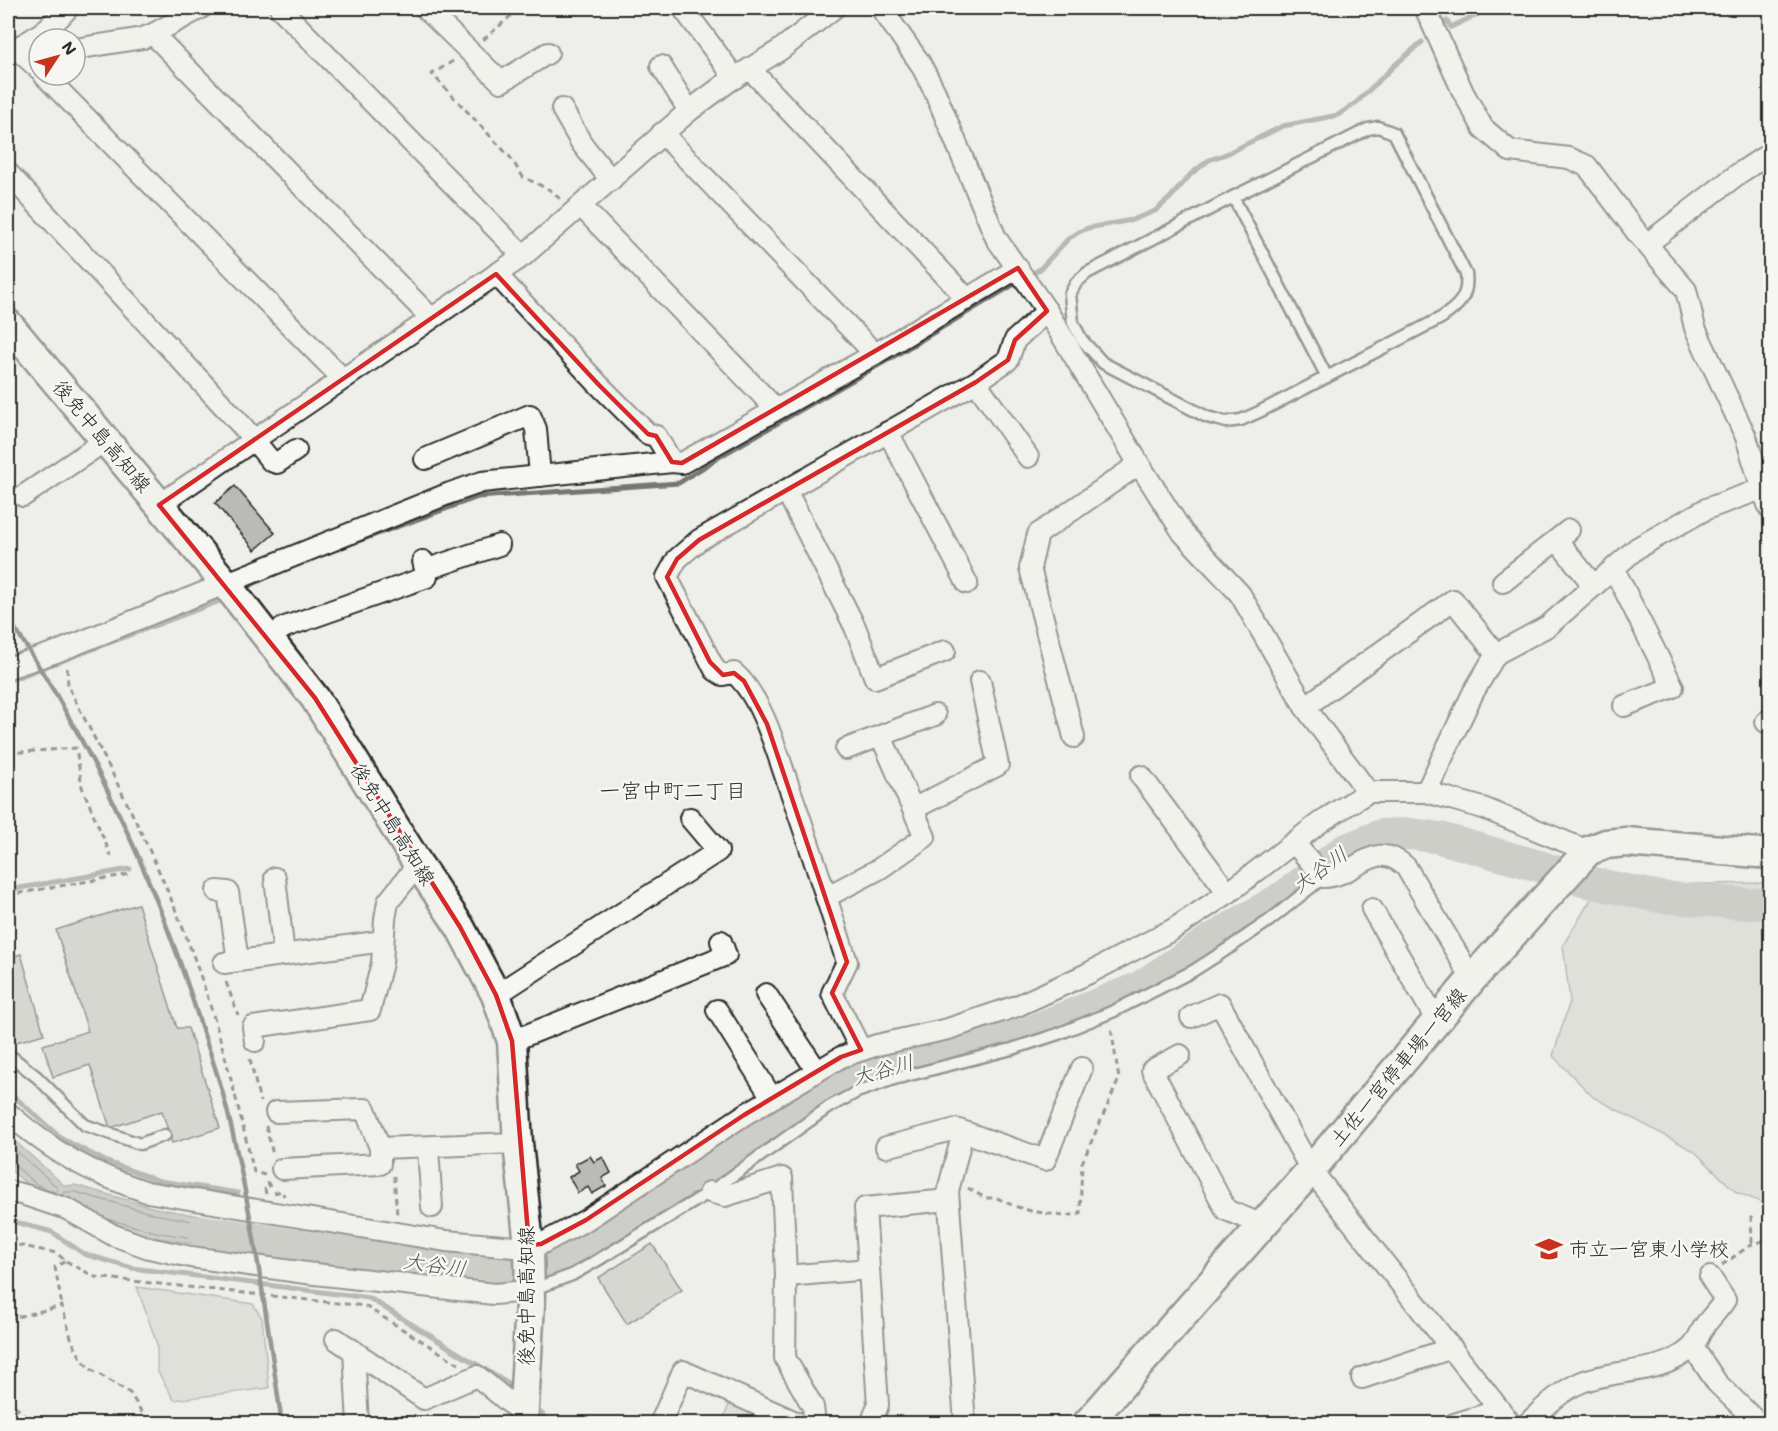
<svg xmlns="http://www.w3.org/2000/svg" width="1778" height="1431" font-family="Mali,'Klee One',sans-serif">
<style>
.green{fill:#cececa;stroke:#7c7c7a;stroke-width:1.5}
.water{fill:#a6a6a3;stroke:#757573;stroke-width:1.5}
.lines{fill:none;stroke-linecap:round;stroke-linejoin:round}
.shore{stroke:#5c5c5b;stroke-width:1.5}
.stream{stroke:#757573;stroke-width:5}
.river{stroke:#a6a6a3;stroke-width:32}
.building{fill:#babab7;stroke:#2b2b2b;stroke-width:1.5}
.service-casing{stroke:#2b2b2b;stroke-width:15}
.minor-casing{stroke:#2b2b2b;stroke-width:24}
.secondary-casing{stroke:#2b2b2b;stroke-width:33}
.path{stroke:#2b2b2b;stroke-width:3;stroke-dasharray:6 4.5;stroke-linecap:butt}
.service{stroke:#f6f6f2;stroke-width:10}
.minor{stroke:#f6f6f2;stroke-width:20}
.secondary{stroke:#f6f6f2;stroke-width:28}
.rail{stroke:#2b2b2b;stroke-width:4.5}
.marked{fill:none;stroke:#d62828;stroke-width:4.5;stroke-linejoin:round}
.labels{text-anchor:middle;stroke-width:5;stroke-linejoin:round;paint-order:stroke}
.street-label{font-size:20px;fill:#2b2b2b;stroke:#f6f6f2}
.poi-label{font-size:20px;fill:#2b2b2b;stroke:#f6f6f2;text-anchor:start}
.neighbourhood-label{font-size:21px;fill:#2b2b2b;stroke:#f6f6f2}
.water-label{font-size:21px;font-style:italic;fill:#565655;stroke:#f6f6f2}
</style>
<rect width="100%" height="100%" fill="#eeeeea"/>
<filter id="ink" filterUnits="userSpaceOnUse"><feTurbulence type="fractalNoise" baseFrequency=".0167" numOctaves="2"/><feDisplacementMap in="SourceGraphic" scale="12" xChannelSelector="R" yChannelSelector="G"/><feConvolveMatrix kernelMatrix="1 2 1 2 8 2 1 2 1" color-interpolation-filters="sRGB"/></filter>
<g filter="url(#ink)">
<g class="green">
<polygon points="1770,883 1770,1206 1736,1192 1694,1151 1593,1097 1553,1056 1570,1001 1563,945 1593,896 1648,885"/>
<polygon points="137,1287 253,1304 262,1318 269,1388 174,1400 157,1370 157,1344"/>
<polygon points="732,1398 785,1424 721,1424"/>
</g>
<polygon class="water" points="8,1135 65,1186 75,1185 155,1208 243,1224 247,1252 158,1238 100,1223 33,1189 8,1168"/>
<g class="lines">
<g class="shore">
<polyline points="8,1144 57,1187 57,1191 54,1192 36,1184 14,1165 8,1164"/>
<polyline points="63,1196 65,1192 75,1192 154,1214 236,1229 240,1242 236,1244 160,1233 107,1219"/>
</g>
<g class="stream">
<polyline points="1442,25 1447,21 1451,27 1491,8"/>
<polyline points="323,554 478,497 679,483 724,454 891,358 1040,269 1068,239 1079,232 1088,228 1132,220 1155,211 1170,198 1191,174 1209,160 1226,154 1283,126 1338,115 1357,102 1396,64 1422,42"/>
<polyline points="241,590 265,578"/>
<polyline points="8,681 228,598"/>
<polyline points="8,890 130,869"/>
<polyline points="8,1091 61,1138 105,1161 160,1181 238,1193"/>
<polyline points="8,1220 52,1232 84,1254 132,1268 369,1298 510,1385"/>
<polyline points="538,1411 543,1415 542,1424"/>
</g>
<path class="river" d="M203,1231L470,1271L539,1270L564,1258L747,1144C778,1118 811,1095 849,1078L1023,1034L1140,987L1204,944L1286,895L1344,850L1381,835L1411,834L1440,838L1539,866L1583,881L1660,897L1750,904L1770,903"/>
</g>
<g class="building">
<polygon points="235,486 275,533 255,550 215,503"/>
<polygon points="138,904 177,1028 188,1028 220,1128 172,1143 162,1111 110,1128 90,1065 53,1077 43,1045 88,1031 56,930"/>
<polygon points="21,954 44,1034 13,1043 8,1025 8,958"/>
<polygon points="590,1156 594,1162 603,1157 611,1173 602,1178 606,1186 592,1194 588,1187 578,1193 569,1177 579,1171 575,1164"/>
<polygon points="652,1244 682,1290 627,1324 598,1278"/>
</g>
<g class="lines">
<defs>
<g id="service">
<path d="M1378,127L1394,133L1466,274C1469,296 1459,306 1441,318L1259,412L1241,420L1226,422L1207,417L1103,363L1082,340L1073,323L1070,294L1076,283L1087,273L1233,197L1368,129Z"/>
<polyline points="1233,197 1327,377"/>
<polyline points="8,1054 37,1077 85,1125 140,1144 165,1135"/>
<polyline points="531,1290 572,1275 598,1260 710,1192 829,1107 857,1092 894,1079 1012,1049 1058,1034 1114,1011 1193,971 1229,948 1270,920 1324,877"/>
</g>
<g id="minor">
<polyline points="280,8 523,256"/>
<polyline points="425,8 501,82 548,53"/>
<polyline points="683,8 735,78"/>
<polyline points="1425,8 1463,92 1483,128 1510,151 1569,158 1587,166 1638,234 1686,290 1695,328 1746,437 1762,489 1770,509"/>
<polyline points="153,34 201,8"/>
<polyline points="16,48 39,69"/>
<polyline points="75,49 143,38 153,34 431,318"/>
<path d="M8,51C30,43 53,26 68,8"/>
<polyline points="661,66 689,111"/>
<polyline points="750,69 959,290 966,300"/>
<polyline points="44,75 342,378"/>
<polyline points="562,109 582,144 611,180"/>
<polyline points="662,133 875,354"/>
<polyline points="8,173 244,428 271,461 277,463 296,450"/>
<polyline points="581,206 768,401 775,410"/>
<polyline points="1647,244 1738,174 1770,153"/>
<polyline points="496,274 598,384 648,434 656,436 672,462 682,463 875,354 1018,268"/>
<polyline points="1047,311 1139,464 1183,533 1240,594 1305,707 1368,792"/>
<polyline points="976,382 1028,457"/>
<polyline points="888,432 967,583"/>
<polyline points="425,459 530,415 536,429 540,476"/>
<polyline points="786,490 855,627 875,678 945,651"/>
<polyline points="23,496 105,441"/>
<polyline points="159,505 523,256 689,111 728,82 780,50 834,8"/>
<polyline points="1557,540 1594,586"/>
<polyline points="1614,569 1673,687 1624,706"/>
<polyline points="425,570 499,545"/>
<polyline points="1503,582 1569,530"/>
<polyline points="269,637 285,627 427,577 423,561"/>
<polyline points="8,668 59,651 450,493 482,482 672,462"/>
<polyline points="1305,707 1453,600 1496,654"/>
<polyline points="1766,722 1770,719"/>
<polyline points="1074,737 1030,568 1038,534 1139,464"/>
<polyline points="846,749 935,715"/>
<polyline points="1141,776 1228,893"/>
<polyline points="1426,792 1473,693 1496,654 1548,626 1637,548 1706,509 1770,486"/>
<polyline points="913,809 998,765 980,681"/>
<path d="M1294,843L1324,877C1357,876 1375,837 1406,867L1472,979"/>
<polyline points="275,878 284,955"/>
<polyline points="217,891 228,892 238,961"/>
<polyline points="826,897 879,869 925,837 881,736"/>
<polyline points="1372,909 1437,1021"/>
<polyline points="224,963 383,941"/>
<polyline points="766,994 817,1071"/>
<polyline points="496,995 718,851 690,818"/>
<polyline points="717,1010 772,1098"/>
<polyline points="1191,1017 1220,1004 1311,1170 1511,1424"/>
<polyline points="255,1041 253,1027 370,1010 382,963 385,919 388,902 418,864"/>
<polyline points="512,1041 726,955 721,941"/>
<path d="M861,1050L832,993L847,962C828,903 810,845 789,787C777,753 762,697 734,673L723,675L715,670L667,577L677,559L699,540L976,382L1008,360L1015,340L1047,311L996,238L935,92L920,63L881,8"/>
<polyline points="1180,1055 1152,1070 1226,1210 1263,1225"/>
<polyline points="276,1112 365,1109 380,1148 518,1143"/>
<path d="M8,1113C53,1153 90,1173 147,1192L446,1241L514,1247L541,1244L586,1220L744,1115L841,1057L877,1045L948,1029L1017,1006L1087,974L1172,930L1228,893L1322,821L1368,792H1426L1483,808L1588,851"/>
<polyline points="963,1132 948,1191 965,1424"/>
<polyline points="886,1147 956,1129 1045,1160 1082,1068"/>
<polyline points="428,1148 432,1207"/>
<polyline points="282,1169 380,1164 380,1148"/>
<polyline points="8,1191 25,1195 67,1209 113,1235 149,1248 191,1257 306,1273 494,1294 528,1291"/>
<polyline points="710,1192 725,1196 782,1178 786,1276 785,1358 813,1407 815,1424"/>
<polyline points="786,1276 869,1269"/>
<polyline points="336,1339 424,1399 477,1376 523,1414"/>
<polyline points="1693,1347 1717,1383 1759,1424"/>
<polyline points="354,1351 358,1424"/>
<polyline points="1362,1378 1452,1348"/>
<polyline points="660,1424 683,1371 800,1424"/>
<polyline points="871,1424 878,1405 865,1208 948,1200"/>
<polyline points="1454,1424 1500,1410"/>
<path d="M1527,1424C1544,1408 1560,1391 1582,1382C1617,1368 1662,1375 1691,1348C1697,1343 1700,1332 1705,1325C1712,1316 1719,1309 1725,1300L1710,1277"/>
</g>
<g id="secondary">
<polyline points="8,324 226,584 315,698 418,864 460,927 496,995 512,1041 518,1143 529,1245 530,1304 523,1424"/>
<polyline points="1087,1424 1311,1170 1472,979 1588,851 1606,844 1626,842 1770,854"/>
</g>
</defs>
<use href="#service" class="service-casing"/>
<use href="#minor" class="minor-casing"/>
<use href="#secondary" class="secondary-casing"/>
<g class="path">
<polyline points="795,8 799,13"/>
<polyline points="483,40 520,8"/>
<polyline points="453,61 432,74 510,157 523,177 550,190 560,199"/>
<path d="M67,668L68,686C114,777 163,869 197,966C221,1033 237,1103 254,1172L265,1175"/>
<polyline points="8,753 76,748 82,787 111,856"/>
<polyline points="8,895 130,874"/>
<polyline points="226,982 238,1015"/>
<polyline points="250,1059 260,1102"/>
<polyline points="266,1126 273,1155"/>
<polyline points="394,1176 397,1215"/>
<polyline points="968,1188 985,1198 997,1198 1014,1206 1031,1211 1063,1216 1080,1214 1082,1163 1119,1079 1111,1027"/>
<polyline points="274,1193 282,1191 284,1196"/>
<polyline points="266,1194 265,1189 270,1187 267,1181"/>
<polyline points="1751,1216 1752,1244"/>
<polyline points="8,1243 56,1253 66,1261 55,1267 62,1306"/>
<polyline points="66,1261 95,1277 365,1306 459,1364"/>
<polyline points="1722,1265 1752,1244 1767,1240"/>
<polyline points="8,1319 62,1306 72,1341 81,1358 89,1368 130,1393 149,1424"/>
<polyline points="8,1398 32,1424"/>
</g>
<use href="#service" class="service"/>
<use href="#minor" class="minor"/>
<use href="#secondary" class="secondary"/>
<path class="rail" d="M8,618C93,745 157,883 202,1029C210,1052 218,1075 224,1098C252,1205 266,1315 282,1424"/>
</g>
</g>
<path d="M0 0H1778V1431H0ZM1018,268L1047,311L1015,340L1008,360L976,382L699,540L677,559L667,577L710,662L723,675L734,673L744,681L767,724L847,962L832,993L861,1050L841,1057L744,1115L586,1220L541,1244L529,1245L512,1041L496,995L460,927L315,698L159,505L496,274L598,384L648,434L656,436L672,462L682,463Z" fill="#eeeeea" fill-opacity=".55" fill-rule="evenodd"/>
<path class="marked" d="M1018,268L1047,311L1015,340L1008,360L976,382L699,540L677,559L667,577L710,662L723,675L734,673L744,681L767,724L847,962L832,993L861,1050L841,1057L744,1115L586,1220L541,1244L529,1245L512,1041L496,995L460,927L315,698L159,505L496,274L598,384L648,434L656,436L672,462L682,463Z"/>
<defs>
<symbol id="school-bare" viewBox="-9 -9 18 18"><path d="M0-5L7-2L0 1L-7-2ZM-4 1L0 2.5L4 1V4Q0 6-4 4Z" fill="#c8321e" stroke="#f6f6f2" stroke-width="2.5" paint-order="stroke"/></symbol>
</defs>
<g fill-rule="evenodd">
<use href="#school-bare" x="1530" y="1230" width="38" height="38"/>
</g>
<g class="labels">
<g class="street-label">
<text transform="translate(102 436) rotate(50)" y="7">後免中島高知線</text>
<text transform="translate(393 824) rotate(58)" y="7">後免中島高知線</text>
<text transform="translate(1398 1067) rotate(-50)" y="7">土佐一宮停車場一宮線</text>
<text transform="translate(526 1296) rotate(-90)" y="7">後免中島高知線</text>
</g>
<g class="poi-label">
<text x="1569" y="1256">市立一宮東小学校</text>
</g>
<g class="neighbourhood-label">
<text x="673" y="798">一宮中町二丁目</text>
</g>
<g class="water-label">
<text transform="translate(1320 870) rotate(-36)" y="7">大谷川</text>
<text transform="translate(883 1070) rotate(-15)" y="7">大谷川</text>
<text transform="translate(435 1265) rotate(8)" y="7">大谷川</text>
</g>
</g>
<rect width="1778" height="1431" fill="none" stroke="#f6f6f2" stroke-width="30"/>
<rect x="15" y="15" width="1748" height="1401" fill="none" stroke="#2b2b2b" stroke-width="2" filter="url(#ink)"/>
<g transform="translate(57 57) rotate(54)"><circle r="28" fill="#f6f6f2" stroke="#a5a5a2" stroke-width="1.5"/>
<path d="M0-4.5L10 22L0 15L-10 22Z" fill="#c8321e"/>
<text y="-9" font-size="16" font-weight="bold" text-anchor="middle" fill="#2b2b2b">N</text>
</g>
</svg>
